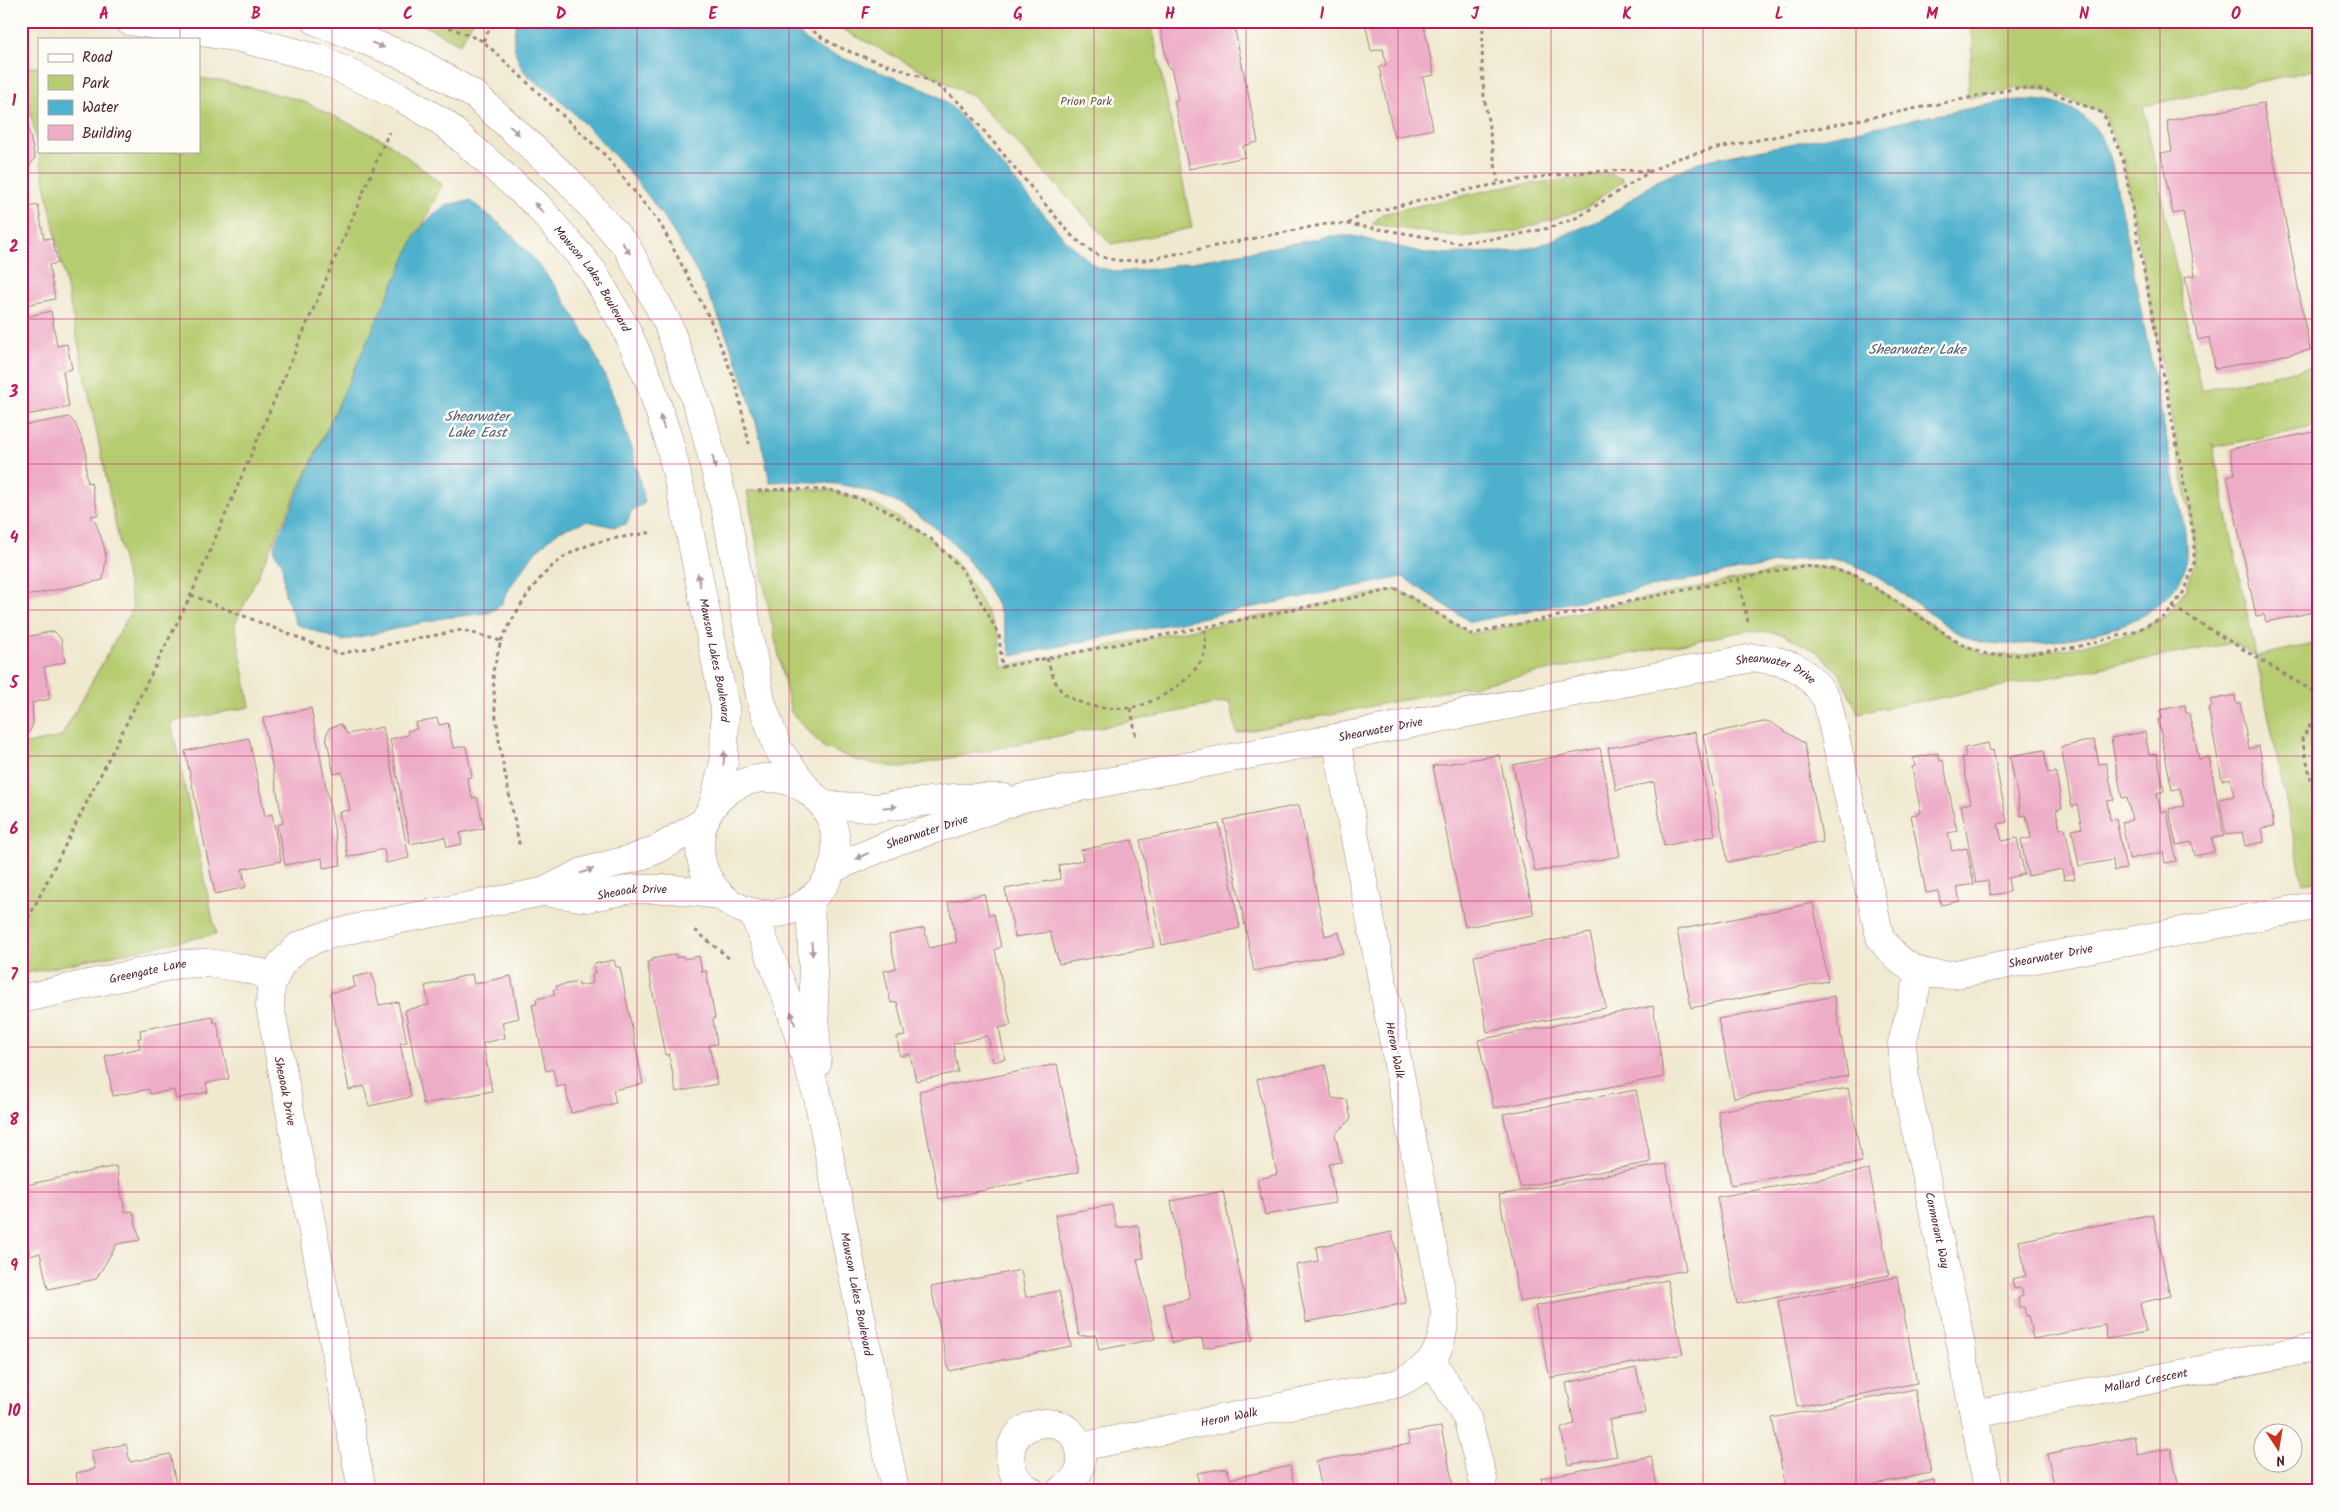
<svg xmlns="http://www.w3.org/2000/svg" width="2340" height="1511" font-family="Kalam,sans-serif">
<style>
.green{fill:#b6cc70;stroke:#80764e}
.water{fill:#4eb1cd;stroke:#4c687c}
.building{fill:#eeadc7}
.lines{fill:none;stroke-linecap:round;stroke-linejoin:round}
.minor-casing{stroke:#9d847e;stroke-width:29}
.path{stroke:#9d847e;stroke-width:3;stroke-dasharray:4 4;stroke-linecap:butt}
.minor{stroke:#fff;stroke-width:28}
.oneway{fill:#ae9aa0}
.grid{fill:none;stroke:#c2185b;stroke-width:1;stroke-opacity:0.55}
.labels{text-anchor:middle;stroke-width:5;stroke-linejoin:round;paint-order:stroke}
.park-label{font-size:12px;fill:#6a5340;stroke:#fdfcf7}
.street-label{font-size:12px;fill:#4a1f2b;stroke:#fdfcf7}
.water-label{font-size:14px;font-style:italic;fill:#4c596c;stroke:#fdfcf7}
.neatline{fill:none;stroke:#c2185b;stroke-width:2}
.grid-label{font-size:16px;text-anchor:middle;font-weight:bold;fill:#c2185b}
</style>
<rect width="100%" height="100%" fill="#fdfcf7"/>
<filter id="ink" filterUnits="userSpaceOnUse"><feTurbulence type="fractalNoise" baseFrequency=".02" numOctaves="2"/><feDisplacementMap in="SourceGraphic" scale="10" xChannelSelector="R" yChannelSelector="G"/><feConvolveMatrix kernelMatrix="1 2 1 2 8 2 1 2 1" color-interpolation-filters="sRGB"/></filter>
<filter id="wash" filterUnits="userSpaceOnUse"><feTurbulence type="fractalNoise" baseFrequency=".0096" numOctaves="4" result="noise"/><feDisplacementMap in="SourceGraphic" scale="20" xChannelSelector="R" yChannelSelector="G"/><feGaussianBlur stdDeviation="1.12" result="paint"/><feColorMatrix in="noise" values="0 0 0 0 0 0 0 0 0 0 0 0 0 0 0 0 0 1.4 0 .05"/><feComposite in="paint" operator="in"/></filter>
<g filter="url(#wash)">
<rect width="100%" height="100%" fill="#f0e9d0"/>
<g class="green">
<polygon points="416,21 473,21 460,44"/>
<polygon points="826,21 1151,21 1192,228 1111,244 974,97"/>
<polygon points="1968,21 2319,21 2319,69 2143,106 2201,390 2319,366 2319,426 2214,447 2212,443 2256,656 2319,643 2319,880 2303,883 2256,656 2233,643 1858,713 1840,674 1816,651 1783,634 1750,630 1237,733 1230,701 901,768 858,761 823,747 791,712 769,610 747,491 785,489 830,490 860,499 888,511 931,539 962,569 985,609 999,635 1002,667 1397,589 1471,634 1802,566 1828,568 1856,575 1961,644 1989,655 2022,655 2076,647 2134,632 2166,616 2185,590 2194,565 2194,537 2123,159 2103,113 2046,90 2018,88 1967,98 1973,38"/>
<polygon points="21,67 39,67 39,151 199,151 199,78 223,81 300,100 386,141 442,184 235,624 250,707 171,722 216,934 21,974 21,745 61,737 133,608"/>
<polygon points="1611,174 1624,180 1586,208 1516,231 1460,237 1372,224 1382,214 1503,187"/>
</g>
<g class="water">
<path d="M517,21H787L806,40L821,50L914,85L938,96L955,110L1068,243L1097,267L1118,272L1156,269L1331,236H1353L1429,254L1506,252L1538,246L1607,217L1655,182L1698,162L2007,101C2058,96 2097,109 2112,164L2185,531C2186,545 2188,563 2182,576C2174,590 2162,603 2148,612C2112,637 2014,652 1972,640C1955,634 1939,620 1924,609C1904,595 1866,567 1843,561C1829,558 1812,559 1797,559L1470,622L1403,577L1011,656C1007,640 1005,623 998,608C972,551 916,501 853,487C826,481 797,481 770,482C747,367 701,254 623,165C602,141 578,117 554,95C545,87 528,79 522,68C513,52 512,38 517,21Z"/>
<path d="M470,201C567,267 621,391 645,503L632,510L626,524L614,527L587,521L559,531L535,552L510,587L501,605L489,613L443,618L342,641L296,624L285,594L282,563L275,553L274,546L416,234C434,212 441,203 470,201Z"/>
</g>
<g id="blocks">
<g class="building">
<polygon points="1159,21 1233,21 1258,142 1243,146 1245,157 1189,169 1174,101 1178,100 1171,67 1168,68"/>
<polygon points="1365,21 1423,21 1434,75 1423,77 1433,129 1394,137 1379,67 1386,65 1383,49 1371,51"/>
<polygon points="21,96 35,158 21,178"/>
<polygon points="2263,103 2310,350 2215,369 2210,337 2198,340 2185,277 2195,275 2183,212 2173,214 2161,153 2172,151 2167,121"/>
<polygon points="38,205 44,239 52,238 58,263 49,265 55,299 21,306 21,209"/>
<polygon points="51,311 57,346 67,344 72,369 63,371 69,407 21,416 21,318"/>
<polygon points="69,417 75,423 86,450 86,476 88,483 91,482 98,515 91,516 96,523 104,546 106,558 103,580 21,597 21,426"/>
<polygon points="2319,431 2319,611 2266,622 2264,615 2256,616 2227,476 2235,474 2230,449"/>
<polygon points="54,631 61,639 65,662 44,667 50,699 32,703 33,724 27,737 21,738 21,638"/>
<polygon points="2235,695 2236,704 2240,703 2249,749 2259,746 2274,826 2262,828 2264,842 2245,846 2242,832 2226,835 2219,799 2234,796 2230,778 2222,780 2208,708 2212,707 2210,700"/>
<polygon points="2185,705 2186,713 2189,713 2199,759 2209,757 2224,836 2212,838 2214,852 2195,856 2192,842 2176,845 2169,809 2184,806 2180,788 2172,790 2158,719 2162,718 2160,710"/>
<polygon points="311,708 341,865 323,868 322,858 285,865 277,825 283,823 263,718"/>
<polygon points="437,718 439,725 448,723 453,748 466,746 472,777 467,778 472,798 477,797 484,828 460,833 462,844 447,847 445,837 410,844 390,739 408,735 407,731 417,729 415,723"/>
<polygon points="1768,721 1804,743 1823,842 1728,862 1703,735"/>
<polygon points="341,724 347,734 383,727 409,858 386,863 384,849 348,857 339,812 350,810 342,772 334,774 326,736 329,728"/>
<polygon points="1695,732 1715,835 1664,846 1654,782 1616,790 1608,748"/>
<polygon points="2145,732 2149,755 2157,754 2164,791 2157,793 2161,812 2167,811 2176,861 2165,863 2163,852 2129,859 2122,822 2132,820 2127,797 2122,798 2111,738"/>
<polygon points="249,738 265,816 272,814 281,861 242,869 246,887 215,894 185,751"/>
<polygon points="2094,740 2099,764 2106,763 2114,800 2107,801 2110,820 2116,819 2126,869 2114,871 2113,860 2079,866 2072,830 2082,828 2077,805 2072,807 2061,747"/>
<polygon points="1988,743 1990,751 1993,750 2007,822 1998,824 2002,841 2017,838 2024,874 2008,878 2010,892 1991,895 1988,881 1976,883 1961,805 1971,803 1962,757 1966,756 1964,748"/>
<polygon points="1600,748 1620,856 1535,872 1513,765"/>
<polygon points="2044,750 2048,773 2056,772 2062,808 2056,810 2060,829 2065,828 2075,879 2064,880 2062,869 2028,876 2021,840 2031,838 2026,815 2021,816 2010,756"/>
<polygon points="1938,753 1940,761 1943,760 1957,831 1948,833 1952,851 1967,848 1974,884 1957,887 1960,901 1941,905 1938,891 1926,893 1911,815 1921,813 1912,767 1915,766 1913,758"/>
<polygon points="1499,755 1534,915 1465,927 1433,766"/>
<polygon points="1299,805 1325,936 1339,932 1343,953 1254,971 1224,820"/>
<polygon points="1219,824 1240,928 1162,945 1140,840"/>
<polygon points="1132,840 1154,947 1059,964 1050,932 1015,937 1005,889 1060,879 1059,865 1083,860 1081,850"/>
<polygon points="984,894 989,915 994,914 1001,947 995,950 1011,1025 999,1028 1005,1059 993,1062 988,1036 953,1044 958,1072 916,1081 910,1054 900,1056 897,1037 905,1036 897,1002 891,1003 884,971 896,968 889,935 924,928 929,948 957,942 948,902"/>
<polygon points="1813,903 1828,981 1691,1008 1677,930"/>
<polygon points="1590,933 1606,1008 1487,1032 1474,956"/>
<polygon points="676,954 676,958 683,956 684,959 699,956 702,972 706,971 715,1018 713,1020 717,1044 709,1045 717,1084 676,1092 669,1054 665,1055 647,962 652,961 652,959"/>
<polygon points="614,960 616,967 620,967 643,1084 613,1090 616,1103 571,1113 565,1085 557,1087 553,1069 546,1071 532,1005 537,1004 536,999 555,995 553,990 557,989 556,986 579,982 579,986 593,983 592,974 595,973 593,964"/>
<polygon points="372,973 379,1005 398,1002 407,1042 400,1043 411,1097 369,1106 364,1086 349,1090 330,993 355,987 353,977"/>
<polygon points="472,974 474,984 511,976 519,1018 502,1022 505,1038 483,1043 492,1091 423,1104 405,1010 429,1005 425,986"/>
<polygon points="1834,996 1848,1076 1734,1098 1718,1019"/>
<polygon points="1653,1006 1664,1077 1494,1108 1478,1040"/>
<polygon points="212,1016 214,1023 217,1022 229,1079 206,1083 208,1092 176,1099 174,1090 150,1094 149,1089 113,1096 105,1056 140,1048 138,1038 141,1038 140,1030"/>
<polygon points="1057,1064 1079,1172 939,1199 919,1091"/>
<polygon points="1325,1065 1332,1098 1347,1100 1351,1119 1335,1134 1341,1162 1329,1164 1335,1203 1265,1215 1257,1180 1277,1174 1257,1079"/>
<polygon points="1848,1088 1862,1162 1731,1185 1718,1111"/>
<polygon points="1636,1090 1651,1162 1520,1187 1503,1114"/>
<polygon points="1666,1164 1686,1270 1520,1302 1499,1195"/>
<polygon points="116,1166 125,1212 133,1211 140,1240 117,1244 96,1279 48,1289 40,1253 30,1256 25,1234 21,1234 21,1212 25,1211 21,1186"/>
<polygon points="1869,1170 1889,1275 1737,1304 1717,1197"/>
<polygon points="1223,1191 1253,1340 1204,1348 1202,1338 1172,1343 1164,1304 1190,1299 1171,1201"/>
<polygon points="1112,1205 1117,1228 1138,1225 1144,1258 1137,1259 1155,1339 1099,1350 1096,1335 1079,1336 1055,1215"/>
<polygon points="2153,1214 2170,1296 2140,1303 2146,1332 2107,1339 2105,1325 2033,1339 2028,1315 2026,1316 2024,1307 2019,1307 2018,1298 2023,1296 2021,1288 2014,1289 2012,1279 2026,1276 2019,1241"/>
<polygon points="1392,1232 1406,1303 1306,1322 1296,1265 1318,1261 1316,1247"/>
<polygon points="1021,1270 1026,1297 1059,1291 1071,1346 949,1371 931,1287"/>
<polygon points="1897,1277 1917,1383 1797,1407 1778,1301"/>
<polygon points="1667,1280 1683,1354 1550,1378 1535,1306"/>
<polygon points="1636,1368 1646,1413 1609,1420 1617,1456 1568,1465 1561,1428 1574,1424 1566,1383"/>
<polygon points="1915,1389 1931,1473 1844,1490 1786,1490 1772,1418"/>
<polygon points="1441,1427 1454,1490 1322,1490 1316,1461 1410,1444 1407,1432"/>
<polygon points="2134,1436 2138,1455 2171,1448 2179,1489 2040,1490 2040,1486 2054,1484 2047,1454"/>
<polygon points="126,1444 130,1462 170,1454 177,1490 79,1490 76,1473 95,1469 91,1451"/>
<polygon points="1651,1456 1658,1490 1544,1490 1541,1478"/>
<polygon points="1290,1466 1295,1490 1177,1490 1176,1488 1199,1485 1197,1473 1227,1468 1230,1479"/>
<polygon points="1934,1480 1935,1490 1886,1490 1886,1489"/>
</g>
</g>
</g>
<g filter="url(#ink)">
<use href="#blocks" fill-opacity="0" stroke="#9d847e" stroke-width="1"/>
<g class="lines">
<defs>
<g id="minor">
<path id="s1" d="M129,21L240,38L317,58L400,97L444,123L537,205L592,270L625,327L650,383L669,441L687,518L725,708L724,762L713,805"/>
<polyline points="316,21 417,61 476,96 568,180 627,247 667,322 702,418 726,512 761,701 778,749 807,789"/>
<circle cx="768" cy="846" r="68"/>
<polyline points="824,805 875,808 955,798 1004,798"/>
<path id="s2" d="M832,869L897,841L957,822L1023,798L1753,658C1789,660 1808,669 1827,700L1880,937C1900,967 1921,978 1956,974L2319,905"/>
<path id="s3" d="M543,892L587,898L632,889H673L720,895"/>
<polyline points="810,901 817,1064"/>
<path id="s4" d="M753,913L788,1001L818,1098L895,1490"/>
<path id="s5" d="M1920,972L1902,1043L1905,1080L1954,1308L1988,1490"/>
<path id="s6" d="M21,999L179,964L207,963L237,967L275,976"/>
<polyline points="1432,1360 1467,1418 1483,1479"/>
<path id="s7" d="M1974,1414L2319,1347"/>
<path id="s8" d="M1080,1447L1396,1384C1433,1367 1443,1352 1445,1311L1336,738"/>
<polyline points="362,1490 270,1006 271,985 281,964 299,946 321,937 365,926 543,892 583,872 638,857 660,848 705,821"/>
<path d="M1030,1490C1019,1484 1013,1476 1011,1463C1002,1416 1081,1405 1081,1460C1081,1472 1072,1485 1061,1490"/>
</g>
</defs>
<use href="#minor" class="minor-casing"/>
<g class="path">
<polyline points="434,21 483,41 606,156 661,225 710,319 736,384 749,444"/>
<polyline points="1483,21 1482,69 1484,96 1498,182"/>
<polyline points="483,41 494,21"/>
<path d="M1348,224L1361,215C1456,192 1551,167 1649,171"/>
<path d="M758,491L785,489L830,490L860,499L888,511L931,539L962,569L985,609L999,635L1002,667L1397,589L1471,634L1802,566L1828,568L1856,575L1961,644L1989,655H2022L2076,647L2134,632L2166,616L2185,590L2194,565V537L2123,159L2103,113L2046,90L2018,88L1713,149L1675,159L1651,171L1578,217L1549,228L1501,238L1456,243L1410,234L1347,224H1326L1145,260C1107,262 1100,260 1071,235L963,106C951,96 940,86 925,79C887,61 831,54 803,21"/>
<polyline points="1738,579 1748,622"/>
<polyline points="191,595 339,654 462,630 501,641 493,671 495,710 501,754 520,848"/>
<polyline points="2173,607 2319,695"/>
<path d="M501,641C520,604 543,562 584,547C604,538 630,537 652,532"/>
<path d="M1047,658C1051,671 1055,687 1066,695C1083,707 1110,710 1129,708C1156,704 1199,678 1205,650C1207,643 1204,634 1204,627"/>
<polyline points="1131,708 1136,738"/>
<polyline points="2319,710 2302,739 2319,816"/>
<polyline points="695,930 730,959"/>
<polyline points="21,933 191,595 389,132"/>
</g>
<use href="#minor" class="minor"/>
</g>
<defs><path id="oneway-solid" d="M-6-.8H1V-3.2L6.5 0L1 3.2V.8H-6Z" transform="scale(1.25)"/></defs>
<g class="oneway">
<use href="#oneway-solid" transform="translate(378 45) rotate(21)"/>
<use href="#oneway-solid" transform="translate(514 130) rotate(42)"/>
<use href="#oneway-solid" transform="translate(539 208) rotate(-133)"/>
<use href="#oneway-solid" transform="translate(626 248) rotate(55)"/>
<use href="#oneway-solid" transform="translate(662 422) rotate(-108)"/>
<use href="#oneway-solid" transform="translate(714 462) rotate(76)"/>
<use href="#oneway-solid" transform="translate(699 580) rotate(-101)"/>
<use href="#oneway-solid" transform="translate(724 758) rotate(-85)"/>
<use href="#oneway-solid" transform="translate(890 807) rotate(-6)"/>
<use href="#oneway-solid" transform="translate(862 856) rotate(156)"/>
<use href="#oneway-solid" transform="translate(587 871) rotate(-19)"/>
<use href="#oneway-solid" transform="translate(812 949) rotate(86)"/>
<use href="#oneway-solid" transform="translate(793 1018) rotate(-107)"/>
</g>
</g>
<path class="grid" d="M180,21V39M332,21V1490M484,21V1490M637,21V1490M789,21V1490M942,21V1490M1094,21V1490M1246,21V1490M1398,21V1490M1551,21V1490M1703,21V1490M1856,21V1490M2008,21V1490M2160,21V1490M180,151V1490M21,173H2319M21,319H2319M21,464H2319M21,610H2319M21,756H2319M21,901H2319M21,1047H2319M21,1192H2319M21,1338H2319"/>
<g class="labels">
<g class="park-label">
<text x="1086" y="105">Prion Park</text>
</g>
<g class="street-label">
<text dy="4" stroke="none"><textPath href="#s1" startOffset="551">Mawson Lakes Boulevard</textPath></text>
<text dy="4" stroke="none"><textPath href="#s1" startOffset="956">Mawson Lakes Boulevard</textPath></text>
<text dy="4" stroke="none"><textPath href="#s2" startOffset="972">Shearwater Drive</textPath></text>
<text dy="4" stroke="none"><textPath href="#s2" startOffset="568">Shearwater Drive</textPath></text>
<text dy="4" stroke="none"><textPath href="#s2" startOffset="102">Shearwater Drive</textPath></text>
<text dy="4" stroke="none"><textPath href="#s3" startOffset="90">Sheaoak Drive</textPath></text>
<text dy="4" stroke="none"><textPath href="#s2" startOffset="1466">Shearwater Drive</textPath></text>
<text dy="4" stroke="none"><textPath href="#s6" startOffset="130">Greengate Lane</textPath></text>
<text transform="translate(1395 1050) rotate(79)" y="4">Heron Walk</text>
<text transform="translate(285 1091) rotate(79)" y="4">Sheaoak Drive</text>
<text dy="4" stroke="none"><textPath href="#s5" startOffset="264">Cormorant Way</textPath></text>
<text dy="4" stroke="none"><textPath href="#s4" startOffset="396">Mawson Lakes Boulevard</textPath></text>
<text dy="4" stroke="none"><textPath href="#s7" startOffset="175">Mallard Crescent</textPath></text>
<text dy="4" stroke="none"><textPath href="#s8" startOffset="152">Heron Walk</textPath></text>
</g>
<g class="water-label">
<text x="1917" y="354">Shearwater Lake</text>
<text x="477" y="421">Shearwater<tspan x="477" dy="16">Lake East</tspan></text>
</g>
</g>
<rect width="2340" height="1511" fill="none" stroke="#fdfcf7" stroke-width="55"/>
<rect x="38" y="38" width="162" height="115" fill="#fdfcf7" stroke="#b5a4a5"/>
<rect x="48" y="54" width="25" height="8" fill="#ffffff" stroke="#b5a4a5"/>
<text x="82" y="62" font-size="15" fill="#4a1f2b">Road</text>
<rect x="48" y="75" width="25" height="15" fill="#b6cc70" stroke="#b5a4a5"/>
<text x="82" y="88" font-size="15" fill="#4a1f2b">Park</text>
<rect x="48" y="100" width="25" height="15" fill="#4eb1cd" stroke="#b5a4a5"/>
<text x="82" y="112" font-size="15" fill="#4a1f2b">Water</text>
<rect x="48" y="125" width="25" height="15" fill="#eeadc7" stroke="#b5a4a5"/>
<text x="82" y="138" font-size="15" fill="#4a1f2b">Building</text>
<g transform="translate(2278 1448) rotate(168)"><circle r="24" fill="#fdfcf7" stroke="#b5a4a5"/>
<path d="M0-4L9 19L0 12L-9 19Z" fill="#c8321e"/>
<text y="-8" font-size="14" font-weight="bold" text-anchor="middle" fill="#4a1f2b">N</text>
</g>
<rect x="28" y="28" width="2284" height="1456" class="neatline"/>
<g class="grid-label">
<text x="104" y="19">A</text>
<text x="256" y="19">B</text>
<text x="408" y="19">C</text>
<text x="561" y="19">D</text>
<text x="713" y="19">E</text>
<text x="865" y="19">F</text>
<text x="1018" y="19">G</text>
<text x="1170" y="19">H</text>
<text x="1322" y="19">I</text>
<text x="1475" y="19">J</text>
<text x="1627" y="19">K</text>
<text x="1779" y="19">L</text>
<text x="1932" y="19">M</text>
<text x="2084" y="19">N</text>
<text x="2236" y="19">O</text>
<text x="14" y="106">1</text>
<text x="14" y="252">2</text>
<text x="14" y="397">3</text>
<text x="14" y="543">4</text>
<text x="14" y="688">5</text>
<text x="14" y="834">6</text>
<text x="14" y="980">7</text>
<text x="14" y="1125">8</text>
<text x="14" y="1271">9</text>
<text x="14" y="1416">10</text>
</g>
</svg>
